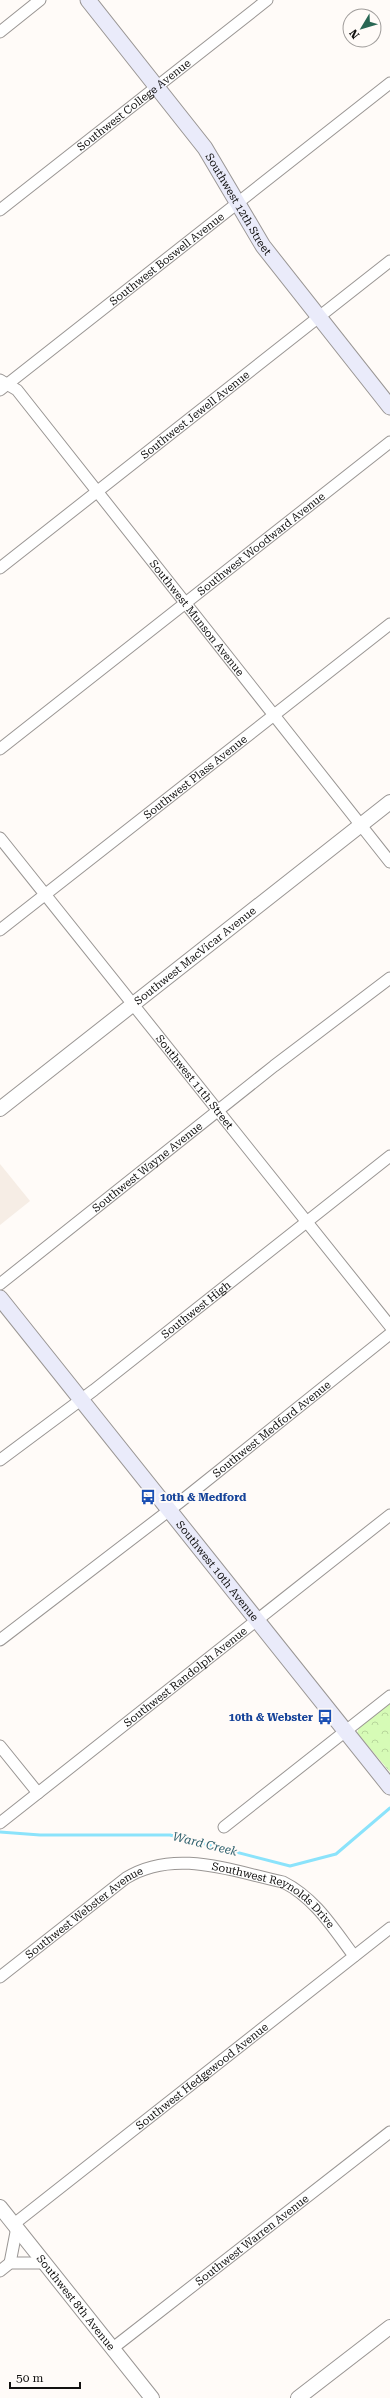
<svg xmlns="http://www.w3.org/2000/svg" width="390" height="2398" font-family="'Roboto Serif',serif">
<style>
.built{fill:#f6ede5}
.park{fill:url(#park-crowns)}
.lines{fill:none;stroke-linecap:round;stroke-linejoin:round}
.stream{stroke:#8be3fb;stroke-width:3}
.minor-casing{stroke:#9a9694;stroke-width:13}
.tertiary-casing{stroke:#9a9694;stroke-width:16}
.secondary-casing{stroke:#9a9694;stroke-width:17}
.minor{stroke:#fff;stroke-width:11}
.tertiary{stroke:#fff;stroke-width:14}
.secondary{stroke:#eaebfa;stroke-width:15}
.labels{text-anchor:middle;stroke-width:4;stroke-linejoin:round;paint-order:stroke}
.street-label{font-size:11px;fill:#121110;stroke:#fffbf8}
.transit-label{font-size:11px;font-weight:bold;fill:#164399;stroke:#fffbf8;text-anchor:start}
.water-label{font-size:12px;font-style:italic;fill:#2d5f6c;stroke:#fffbf8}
</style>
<defs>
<pattern id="park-crowns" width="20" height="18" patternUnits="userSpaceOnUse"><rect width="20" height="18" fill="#d6fbb6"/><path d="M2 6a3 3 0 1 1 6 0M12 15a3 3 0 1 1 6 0" fill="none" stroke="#b7d69b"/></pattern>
</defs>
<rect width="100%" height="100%" fill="#fffbf8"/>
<polygon class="built" points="0,1164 30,1201 0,1225"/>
<polygon class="park" points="390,1703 390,1772 357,1733 360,1725"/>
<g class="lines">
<polyline class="stream" points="0,1832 40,1835 170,1835 290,1866 336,1854 390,1808"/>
<defs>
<g id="minor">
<polyline points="0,32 40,0"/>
<path id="s1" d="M0,210L267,0"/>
<path id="s2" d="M0,380L17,390L390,862"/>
<path id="s3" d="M0,390L390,83"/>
<path id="s4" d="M0,568L390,261"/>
<path id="s5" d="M0,749L390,442"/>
<path id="s6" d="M0,838L390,1326"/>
<path id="s7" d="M0,930L390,624"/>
<path id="s8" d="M0,1284L274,1066L390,978"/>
<path id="s9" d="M0,1460L94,1390L390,1156"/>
<path id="s10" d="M0,1640L180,1502L390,1334"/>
<polyline points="0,1746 38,1793"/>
<path id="s11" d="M0,1823L390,1515"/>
<polyline points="224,1827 390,1696"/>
<path id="s12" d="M0,1977L126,1878C175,1848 231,1871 283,1882C315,1898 333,1928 354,1956"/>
<path id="s13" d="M14,2224L390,1928"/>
<polyline points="10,2263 17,2227"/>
<polyline points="0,2271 10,2263 44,2263"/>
<path id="s14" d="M113,2348L390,2132"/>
</g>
<g id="tertiary">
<path id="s15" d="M0,1109L390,802"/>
<path id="s16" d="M0,2207L152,2398"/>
<polyline points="298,2398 390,2327"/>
</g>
<g id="secondary">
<path id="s17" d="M88,0L205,148L263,246L390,407"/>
<path id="s18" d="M0,1298L390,1787"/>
</g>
</defs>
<use href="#minor" class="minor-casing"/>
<use href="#tertiary" class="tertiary-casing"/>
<use href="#secondary" class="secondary-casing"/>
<use href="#minor" class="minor"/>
<use href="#tertiary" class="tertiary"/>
<use href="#secondary" class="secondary"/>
</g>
<defs>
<symbol id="bus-bare" viewBox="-9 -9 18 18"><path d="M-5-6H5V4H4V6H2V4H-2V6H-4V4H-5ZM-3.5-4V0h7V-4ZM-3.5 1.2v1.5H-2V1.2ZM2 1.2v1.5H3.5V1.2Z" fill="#1a4fb4" stroke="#fffbf8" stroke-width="2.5" paint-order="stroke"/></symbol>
</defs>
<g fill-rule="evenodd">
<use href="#bus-bare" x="137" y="1486" width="22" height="22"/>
<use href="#bus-bare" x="314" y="1706" width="22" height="22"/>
</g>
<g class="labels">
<g class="street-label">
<text dy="4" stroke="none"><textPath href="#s1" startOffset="170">Southwest College Avenue</textPath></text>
<text dy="4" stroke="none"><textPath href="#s17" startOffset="254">Southwest 12th Street</textPath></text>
<text dy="4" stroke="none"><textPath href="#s3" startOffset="212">Southwest Boswell Avenue</textPath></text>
<text dy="4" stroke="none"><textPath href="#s4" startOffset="248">Southwest Jewell Avenue</textPath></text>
<text dy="4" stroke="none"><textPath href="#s5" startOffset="332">Southwest Woodward Avenue</textPath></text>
<text dy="4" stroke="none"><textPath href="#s2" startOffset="310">Southwest Munson Avenue</textPath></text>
<text dy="4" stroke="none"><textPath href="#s7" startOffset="248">Southwest Plass Avenue</textPath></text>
<text dy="4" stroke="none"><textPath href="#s15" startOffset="248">Southwest MacVicar Avenue</textPath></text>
<text dy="4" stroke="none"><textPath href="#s6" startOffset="312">Southwest 11th Street</textPath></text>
<text dy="4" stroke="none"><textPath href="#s8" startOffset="188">Southwest Wayne Avenue</textPath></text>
<text dy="4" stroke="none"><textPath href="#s9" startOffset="247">Southwest High</textPath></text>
<text dy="4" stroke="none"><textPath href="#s10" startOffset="344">Southwest Medford Avenue</textPath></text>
<text dy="4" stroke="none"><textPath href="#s18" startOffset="349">Southwest 10th Avenue</textPath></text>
<text dy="4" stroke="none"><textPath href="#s11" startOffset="236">Southwest Randolph Avenue</textPath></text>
<text dy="4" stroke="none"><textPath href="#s12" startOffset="319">Southwest Reynolds Drive</textPath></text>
<text dy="4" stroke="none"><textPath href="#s12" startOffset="106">Southwest Webster Avenue</textPath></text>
<text dy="4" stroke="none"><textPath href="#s13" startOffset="239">Southwest Hedgewood Avenue</textPath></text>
<text dy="4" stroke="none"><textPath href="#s14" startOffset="176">Southwest Warren Avenue</textPath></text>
<text dy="4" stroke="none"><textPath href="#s16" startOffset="122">Southwest 8th Avenue</textPath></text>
</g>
<g class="transit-label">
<text x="160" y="1501">10th &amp; Medford</text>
<text x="313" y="1721" text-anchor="end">10th &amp; Webster</text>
</g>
<g class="water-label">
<text transform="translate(205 1844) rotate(14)" y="4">Ward Creek</text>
</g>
</g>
<g transform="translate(362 28) rotate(232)"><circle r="19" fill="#fffbf8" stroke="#a09d9b"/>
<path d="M0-3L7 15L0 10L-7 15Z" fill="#296754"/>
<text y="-6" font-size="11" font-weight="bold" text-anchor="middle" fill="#121110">N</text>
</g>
<path d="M10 2382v6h70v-6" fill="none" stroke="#121110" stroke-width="2"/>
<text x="16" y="2382" font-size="12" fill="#121110" stroke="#fffbf8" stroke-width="3" paint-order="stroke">50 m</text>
</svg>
